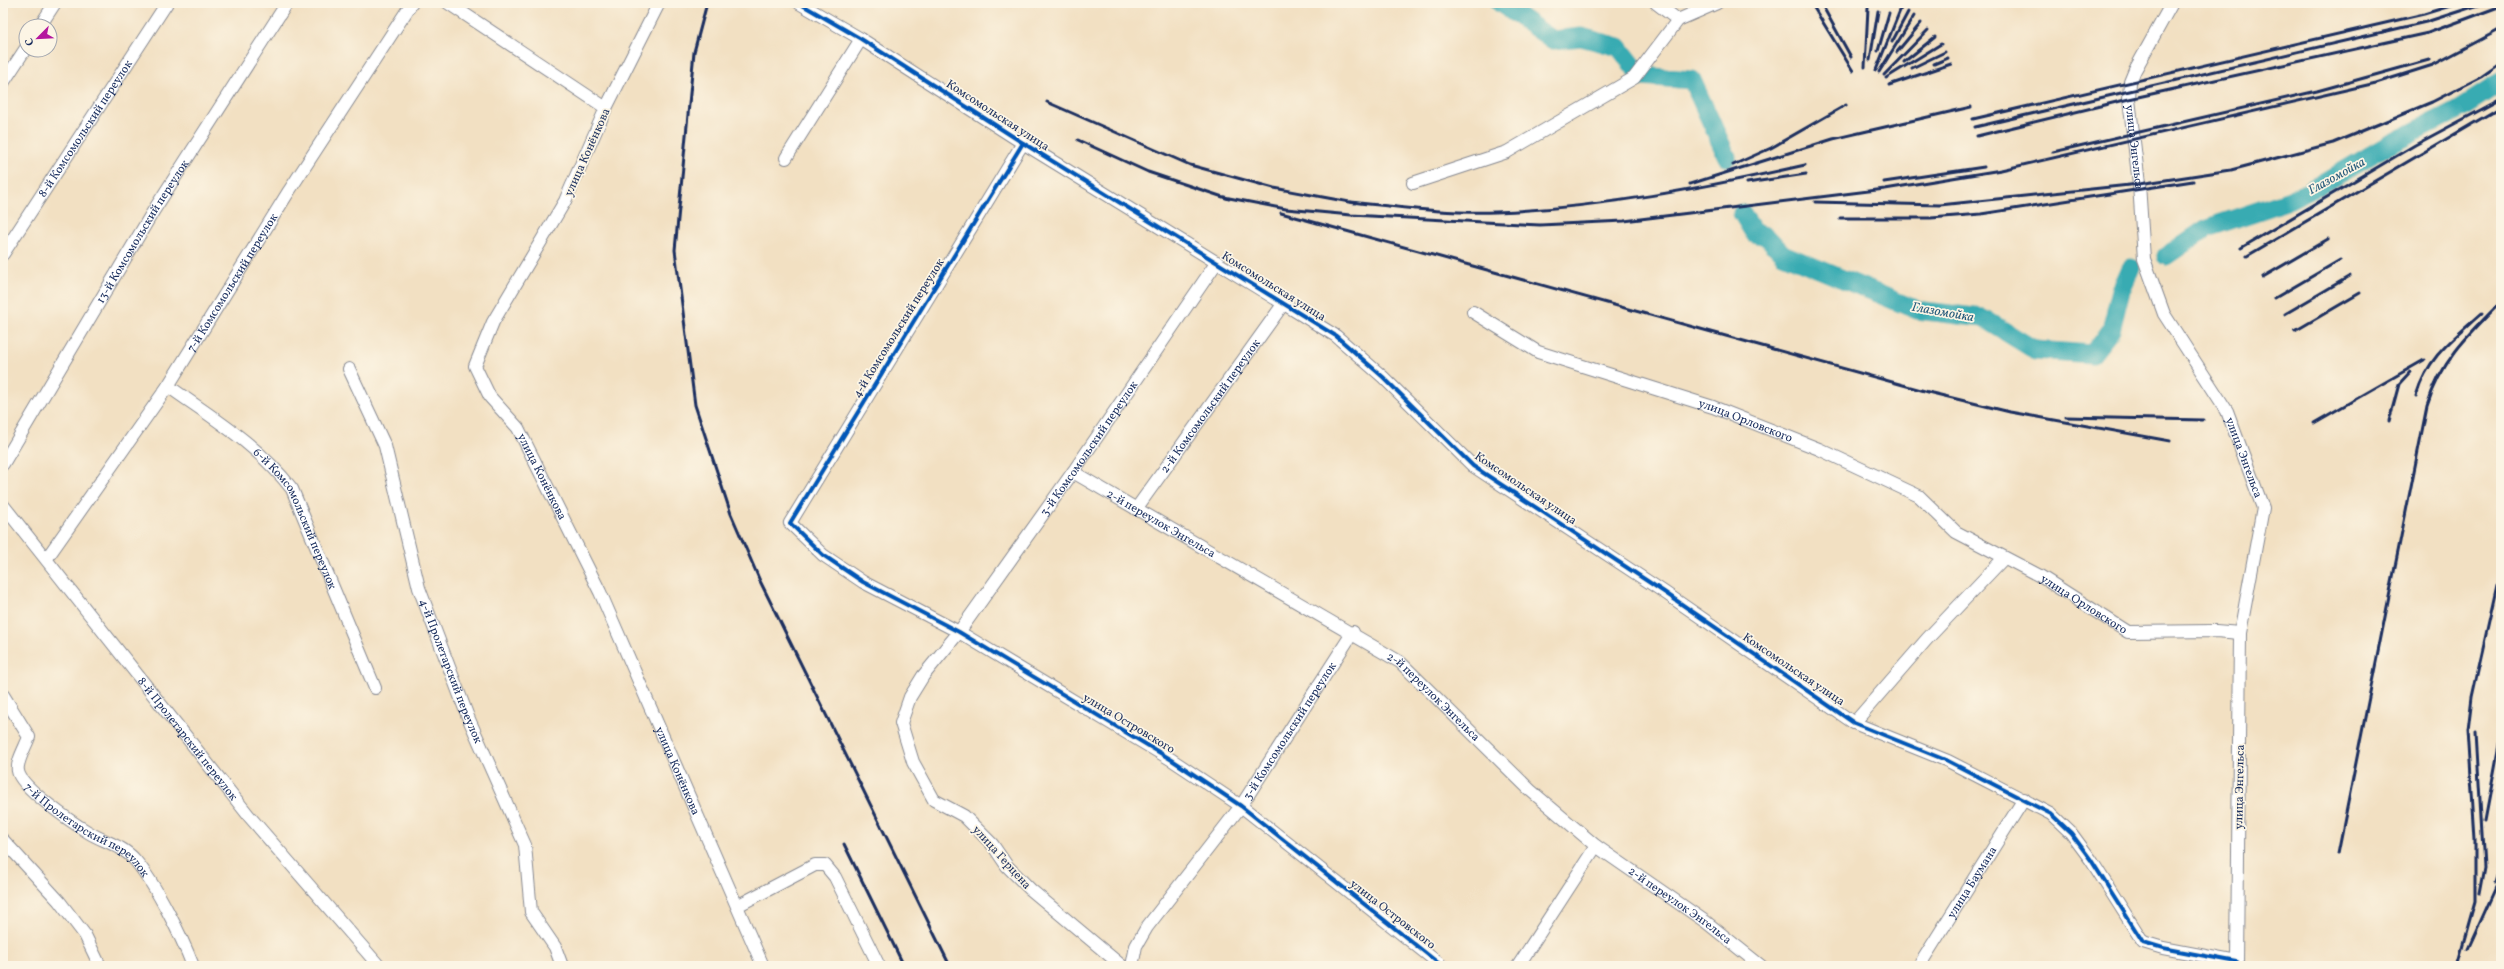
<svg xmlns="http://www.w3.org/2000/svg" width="2504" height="969" font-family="Vollkorn,serif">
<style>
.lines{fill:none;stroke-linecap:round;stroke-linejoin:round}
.river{stroke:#39abb2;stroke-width:19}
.minor-casing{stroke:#868890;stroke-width:14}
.minor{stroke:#fff;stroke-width:12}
.rail{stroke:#1b2f5e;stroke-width:3}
.cycleway-casing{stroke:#fcf5e5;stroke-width:6}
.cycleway{stroke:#0057b8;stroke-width:4}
.labels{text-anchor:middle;stroke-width:3.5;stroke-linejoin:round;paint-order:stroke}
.street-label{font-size:12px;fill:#1b2f5e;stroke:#fcf5e5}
.water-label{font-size:13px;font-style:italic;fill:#265a7b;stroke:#fcf5e5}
</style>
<rect width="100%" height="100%" fill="#fcf5e5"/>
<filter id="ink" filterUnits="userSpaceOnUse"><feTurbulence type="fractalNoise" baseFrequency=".025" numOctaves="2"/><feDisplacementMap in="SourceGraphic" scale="8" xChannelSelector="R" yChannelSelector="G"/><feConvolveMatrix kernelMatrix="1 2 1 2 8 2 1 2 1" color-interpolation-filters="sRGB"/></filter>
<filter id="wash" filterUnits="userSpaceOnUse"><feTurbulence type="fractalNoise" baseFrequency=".012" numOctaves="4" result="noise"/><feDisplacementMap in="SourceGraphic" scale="16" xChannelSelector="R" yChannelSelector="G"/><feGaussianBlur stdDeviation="0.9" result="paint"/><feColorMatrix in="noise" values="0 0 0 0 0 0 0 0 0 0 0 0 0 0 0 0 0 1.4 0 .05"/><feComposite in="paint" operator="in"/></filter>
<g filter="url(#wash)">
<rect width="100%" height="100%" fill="#f2e0c2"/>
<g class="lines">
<g class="river">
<polyline points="1500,3 1553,40 1581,37 1619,47 1641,76 1692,80 1727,157"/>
<polyline points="1742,213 1754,233 1766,236 1783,254 1917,310 1983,318 2035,350 2092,354 2111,330 2121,290 2131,268"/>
<polyline points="2166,256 2207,228 2290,200 2318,186 2388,145 2461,108 2501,82"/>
</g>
</g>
</g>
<g filter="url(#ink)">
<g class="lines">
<defs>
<g id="minor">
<polyline points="448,3 606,108"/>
<path id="s1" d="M659,3L606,108L565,201L493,322L475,366L490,397L518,428L600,592L763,966"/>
<polyline points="799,3 861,39 1023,143 1336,336 1383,377 1473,466 1664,592 1854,723 1948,761 2051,814 2071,833 2091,860 2143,942 2163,948 2237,962"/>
<polyline points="1656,3 1678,20"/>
<path id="s2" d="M2172,3L2135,70L2130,82L2129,99L2139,184L2144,259L2164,314L2227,411L2263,508L2240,633L2237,966"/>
<polyline points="40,26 55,3"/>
<polyline points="3,83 26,48"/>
<polyline points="1023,143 790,523 823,555 863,582 959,632 1172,760 1241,806 1442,966"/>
<polyline points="786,158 861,39"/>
<polyline points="1413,183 1507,152 1634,78 1678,20 1717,3"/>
<path id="s3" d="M3,254L167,3"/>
<path id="s4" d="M1473,312L1538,352L1713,407L1819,449L1919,496L1956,532L2040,576L2128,632L2216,631L2240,633"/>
<path id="s5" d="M349,369L385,446L419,588L468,717L525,845L531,912L555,947L562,966"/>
<path id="s6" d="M168,386C214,419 256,443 292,489L375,688"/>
<path id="s7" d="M3,464L154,210L287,3"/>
<path id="s8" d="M1073,472L1400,662L1530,790L1596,846L1706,922L1761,966"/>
<path id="s9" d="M3,505L249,816L379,966"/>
<path id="s10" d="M1136,509L1284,303"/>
<path id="s11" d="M47,558L168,386L289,191L412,3"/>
<path id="s12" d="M3,695L29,737C26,746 16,762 18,771C20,787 73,823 88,832C104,842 122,845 135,860C156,885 181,935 193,966"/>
<polyline points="1854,723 1927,639 2004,558"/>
<polyline points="3,840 59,901 85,935 100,966"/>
<polyline points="737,906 815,865 825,865 835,877 879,966"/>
<path id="s13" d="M1122,966L1030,889L1007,866L992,844L964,816L934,800L913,762L901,723L910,697L923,676L959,632L1073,472L1217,262"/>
<path id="s14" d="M1132,966L1136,946L1147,927L1241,806L1353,632"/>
<polyline points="1518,966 1596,846"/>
<path id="s15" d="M1919,966L2024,799"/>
</g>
</defs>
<use href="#minor" class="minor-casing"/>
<use href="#minor" class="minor"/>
<g class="rail">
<polyline points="707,3 694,52 675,250 695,405 731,514 760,581 950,966"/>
<polyline points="1811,3 1853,71"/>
<polyline points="1821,3 1851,57"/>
<polyline points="1892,42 1908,12"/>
<polyline points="1878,51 1889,13"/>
<polyline points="1897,52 1921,23"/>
<polyline points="1870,60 1878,11"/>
<polyline points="1904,62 1935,37"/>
<polyline points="1934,64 1948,58"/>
<polyline points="1865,67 1868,8"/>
<polyline points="1912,68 1945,52"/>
<polyline points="1876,70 1901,8"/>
<polyline points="1879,72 1914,16"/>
<polyline points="1884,75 1928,30"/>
<polyline points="1886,78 1941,44"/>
<polyline points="1889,85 1951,64"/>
<polyline points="1047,102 1190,165 1274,188 1355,203"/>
<polyline points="1973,119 2424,14 2460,3"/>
<polyline points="1975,127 2426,22 2485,3"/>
<polyline points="1977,136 2129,99 2428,33 2501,6"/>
<polyline points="1078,140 1148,172 1229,199"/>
<polyline points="2053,152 2317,91 2429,60"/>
<polyline points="1733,165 1771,148 1846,105"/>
<polyline points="1884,182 1984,167"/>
<polyline points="1747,183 1806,174"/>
<polyline points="1690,184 1833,139 1971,107"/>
<polyline points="1224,197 1286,209 1351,215 1540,225 1624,221 1885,189 2001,170 2376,83 2433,65 2501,29"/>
<path d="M1351,202C1399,207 1448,214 1496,212C1599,208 1704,188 1805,165"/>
<polyline points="1815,202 1940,205 2139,184 2231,170 2333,143 2432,102 2481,77 2501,63"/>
<polyline points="1281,213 1932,393 2010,412 2170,441"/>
<polyline points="1840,218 1931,218 1981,214 2193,181"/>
<polyline points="2241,248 2415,145 2501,99"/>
<polyline points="2247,256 2501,107"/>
<polyline points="2263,277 2328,239"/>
<polyline points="2275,298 2340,260"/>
<polyline points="2285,314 2350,276"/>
<polyline points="2295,331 2360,293"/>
<path d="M2416,396C2428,356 2452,340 2482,313"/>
<polyline points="2066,417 2203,420"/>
<polyline points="2389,421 2399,384 2410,372"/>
<polyline points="2314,423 2424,360"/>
<polyline points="2476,733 2484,867 2479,894"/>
<polyline points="2485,821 2501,735"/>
<polyline points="844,844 904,966"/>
<path d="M2338,853L2427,406C2440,362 2469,334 2501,302"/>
<polyline points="2494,882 2501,859"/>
<polyline points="2468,949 2501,876"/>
<polyline points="2457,966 2475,902 2475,839 2468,730 2472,697 2497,585"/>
</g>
<defs>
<g id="cycleway">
<polyline points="799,3 861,39 1023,143 1336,336 1383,377 1473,466 1664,592 1854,723 1948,761 2051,814 2071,833 2091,860 2143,942 2163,948 2237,962"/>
<polyline points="1023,143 790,523 823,555 863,582 959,632 1172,760 1241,806 1442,966"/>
</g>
</defs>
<use href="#cycleway" class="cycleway-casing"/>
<use href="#cycleway" class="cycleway"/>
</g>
</g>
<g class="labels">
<g class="street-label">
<text transform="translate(998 115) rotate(33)" y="4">Комсомольская улица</text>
<text dy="4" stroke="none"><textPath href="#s3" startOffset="150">8-й Комсомольский переулок</textPath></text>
<text dy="4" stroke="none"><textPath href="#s2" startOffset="155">улица Энгельса</textPath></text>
<text transform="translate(587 152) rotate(-66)" y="4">улица Конёнкова</text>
<text dy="4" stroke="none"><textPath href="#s7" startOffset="271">13-й Комсомольский переулок</textPath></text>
<text dy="4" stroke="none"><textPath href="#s11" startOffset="332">7-й Комсомольский переулок</textPath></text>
<text transform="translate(1274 286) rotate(32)" y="4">Комсомольская улица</text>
<text transform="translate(898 328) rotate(-58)" y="4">4-й Комсомольский переулок</text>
<text dy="4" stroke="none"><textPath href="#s10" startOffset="127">2-й Комсомольский переулок</textPath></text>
<text dy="4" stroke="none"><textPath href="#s4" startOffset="295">улица Орловского</textPath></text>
<text dy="4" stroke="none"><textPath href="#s13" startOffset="671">3-й Комсомольский переулок</textPath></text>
<text dy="4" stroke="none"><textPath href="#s2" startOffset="491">улица Энгельса</textPath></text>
<text dy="4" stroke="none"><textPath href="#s1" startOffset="538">улица Конёнкова</textPath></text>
<text transform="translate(1526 488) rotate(34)" y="4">Комсомольская улица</text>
<text dy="4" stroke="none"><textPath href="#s6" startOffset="189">6-й Комсомольский переулок</textPath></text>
<text dy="4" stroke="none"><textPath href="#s8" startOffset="102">2-й переулок Энгельса</textPath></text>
<text dy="4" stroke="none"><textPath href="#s4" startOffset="683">улица Орловского</textPath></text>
<text transform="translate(1794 669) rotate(34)" y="4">Комсомольская улица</text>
<text dy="4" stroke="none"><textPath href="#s5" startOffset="320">4-й Пролетарский переулок</textPath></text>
<text dy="4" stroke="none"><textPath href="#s8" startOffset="426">2-й переулок Энгельса</textPath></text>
<text transform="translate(1129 723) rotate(31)" y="4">улица Островского</text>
<text dy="4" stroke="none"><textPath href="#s14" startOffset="285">3-й Комсомольский переулок</textPath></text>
<text dy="4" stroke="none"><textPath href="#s9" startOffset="298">8-й Пролетарский переулок</textPath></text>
<text dy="4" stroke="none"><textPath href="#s1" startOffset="862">улица Конёнкова</textPath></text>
<text transform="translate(2239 787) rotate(-89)" y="4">улица Энгельса</text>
<text dy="4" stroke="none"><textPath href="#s12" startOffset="178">7-й Пролетарский переулок</textPath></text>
<text transform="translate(1002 857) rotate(48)" y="4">улица Герцена</text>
<text dy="4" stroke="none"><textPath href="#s15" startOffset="99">улица Баумана</textPath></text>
<text dy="4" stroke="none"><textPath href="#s8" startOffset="750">2-й переулок Энгельса</textPath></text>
<text transform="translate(1393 914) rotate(38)" y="4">улица Островского</text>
</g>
<g class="water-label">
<text transform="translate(2336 175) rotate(-29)" y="5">Глазомойка</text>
<text transform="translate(1943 311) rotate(10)" y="5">Глазомойка</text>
</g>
</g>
<rect width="2504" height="969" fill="none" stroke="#fcf5e5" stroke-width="16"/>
<g transform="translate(38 38) rotate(246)"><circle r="19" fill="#fcf5e5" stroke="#a2a6af"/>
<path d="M0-3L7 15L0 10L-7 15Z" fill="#b5179e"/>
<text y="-6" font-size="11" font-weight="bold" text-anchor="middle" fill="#1b2f5e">С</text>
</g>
</svg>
